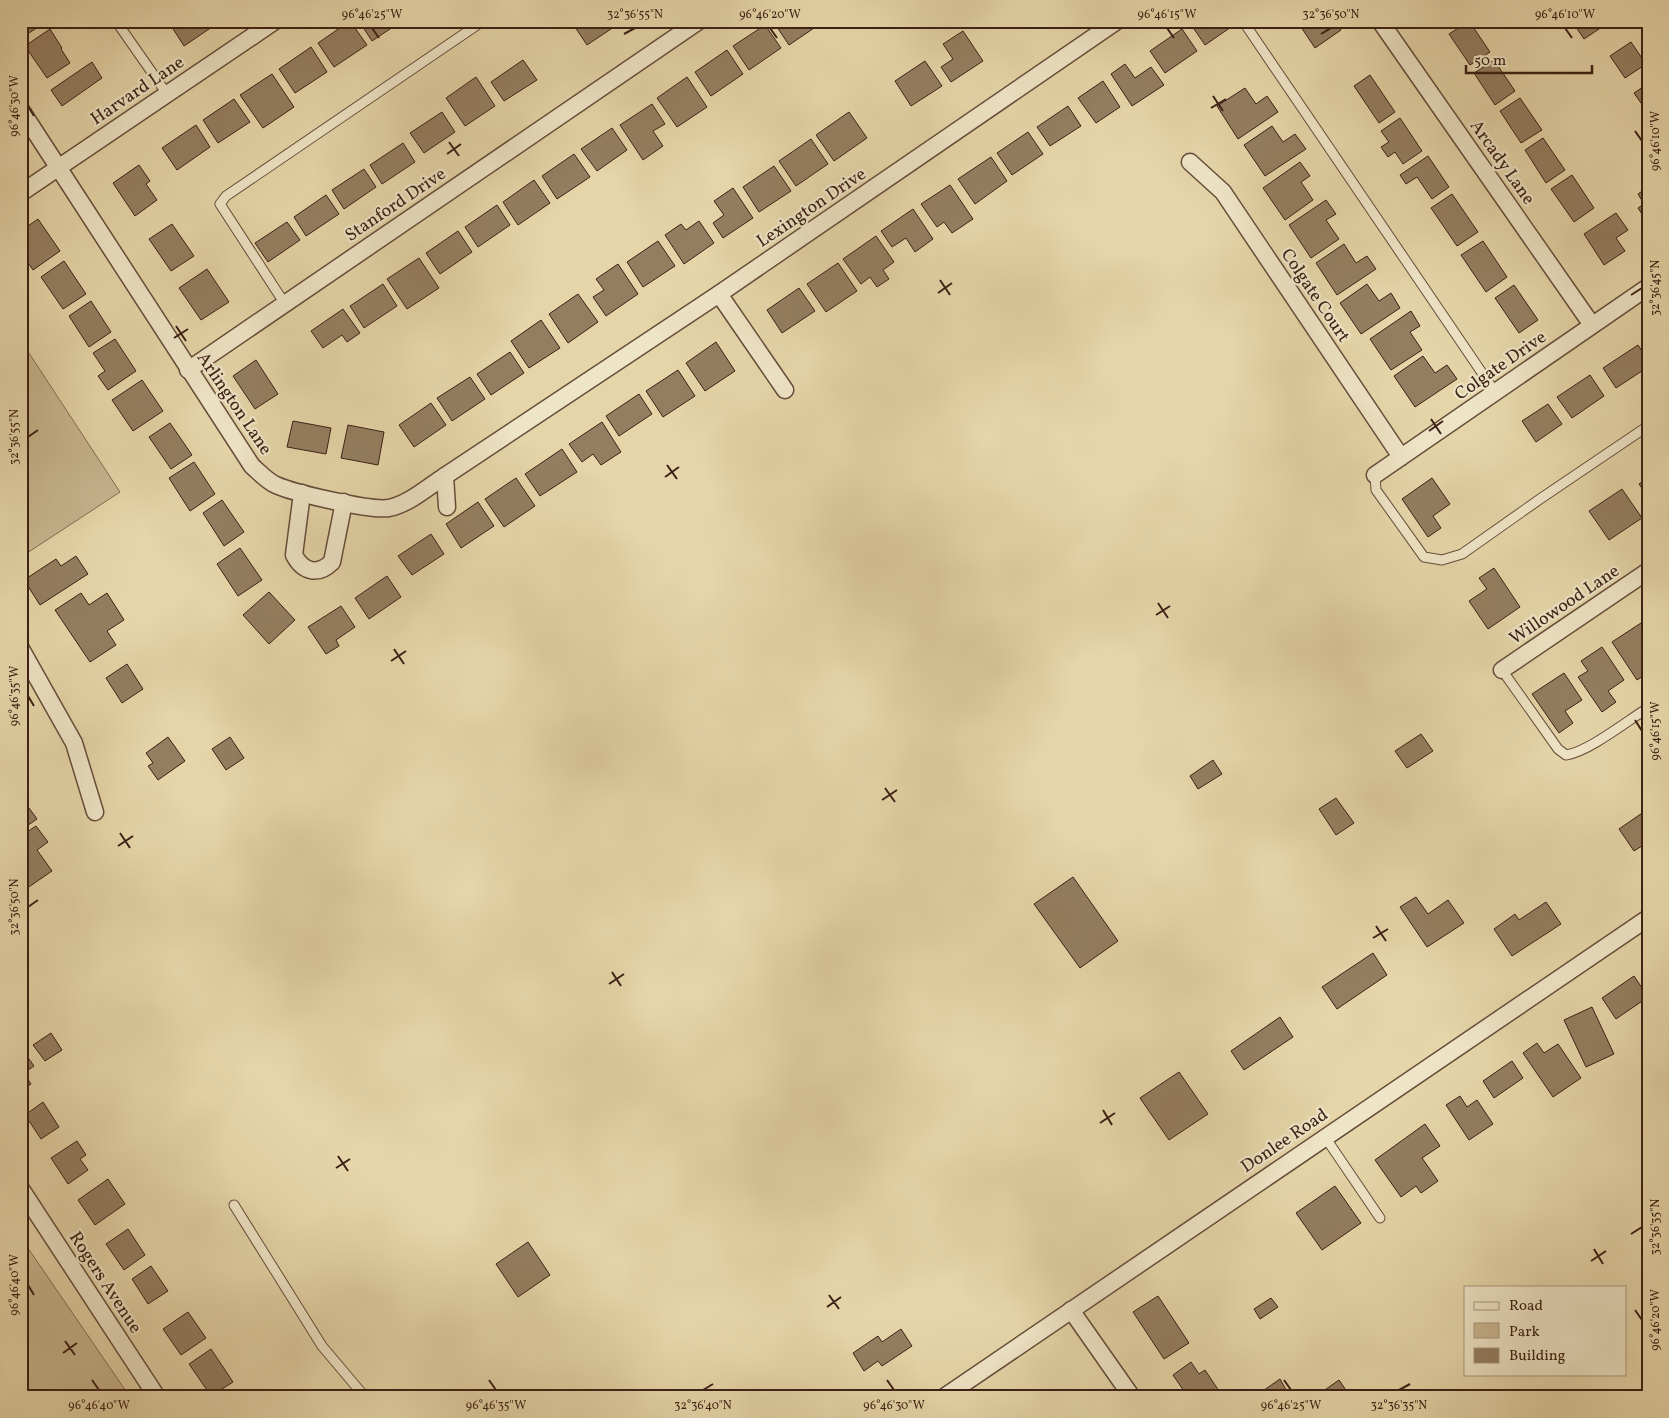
<svg xmlns="http://www.w3.org/2000/svg" width="1669" height="1418" font-family="Vollkorn,serif">
<style>
.green{fill:#c8b68f;stroke:#826b52}
.building{fill:#947e61;stroke:#3c2015}
.lines{fill:none;stroke-linecap:round;stroke-linejoin:round}
.service-casing{stroke:#664d3a;stroke-width:11}
.minor-casing{stroke:#664d3a;stroke-width:19}
.service{stroke:#eee4c6;stroke-width:9}
.minor{stroke:#eee4c6;stroke-width:16}
.ticks{fill:none;stroke:#3c2015;stroke-width:2}
.labels{text-anchor:middle;stroke-width:4.5;stroke-linejoin:round;paint-order:stroke}
.street-label{font-size:18px;fill:#3c2015;stroke:#eee4c6}
.neatline{fill:none;stroke:#3c2015;stroke-width:2}
.ticks-label{font-size:12px;text-anchor:middle;fill:#3c2015}
</style>
<rect width="100%" height="100%" fill="#e5d5a8"/>
<filter id="stains"><feTurbulence type="fractalNoise" baseFrequency=".004" numOctaves="4"/><feColorMatrix values="0 0 0 0 .2 0 0 0 0 .09 0 0 0 0 .02 0 0 0 .5 -.17"/></filter>
<radialGradient id="worn" r=".72"><stop offset=".6" stop-color="#630" stop-opacity="0"/><stop offset="1" stop-color="#630" stop-opacity=".3"/></radialGradient>
<g class="green">
<polygon points="21,341 120,492 21,557"/>
<polygon points="21,1238 130,1397 21,1397"/>
</g>
<g class="building">
<polygon points="21,21 41,21 43,24 21,38"/>
<polygon points="168,21 208,21 212,27 184,46"/>
<polygon points="350,21 367,45 334,67 318,43"/>
<polygon points="359,21 402,21 372,41"/>
<polygon points="571,21 618,21 620,23 587,45"/>
<polygon points="773,21 818,21 820,24 789,45"/>
<polygon points="1192,21 1232,21 1234,25 1205,45 1190,23"/>
<polygon points="1297,21 1335,21 1341,30 1315,48"/>
<polygon points="1469,21 1490,52 1470,65 1449,34"/>
<polygon points="1572,21 1611,21 1584,39"/>
<polygon points="765,25 781,48 749,70 733,46"/>
<polygon points="50,29 62,48 61,49 70,63 47,78 25,46"/>
<polygon points="1182,29 1197,51 1165,73 1150,51"/>
<polygon points="963,31 983,61 951,82 941,67 953,59 943,44"/>
<polygon points="1631,42 1646,64 1625,78 1610,56"/>
<polygon points="311,47 327,72 295,93 279,69"/>
<polygon points="727,50 743,74 711,96 695,72"/>
<polygon points="523,60 537,80 504,101 491,82"/>
<polygon points="1494,60 1515,91 1495,105 1474,73"/>
<polygon points="925,61 942,86 911,106 895,81"/>
<polygon points="92,62 102,78 62,106 51,90"/>
<polygon points="1125,64 1135,78 1151,67 1164,85 1132,106 1111,74"/>
<polygon points="272,74 294,107 263,128 240,95"/>
<polygon points="1370,75 1395,112 1379,123 1354,86"/>
<polygon points="476,77 495,106 465,126 446,98"/>
<polygon points="687,77 707,107 677,127 657,98"/>
<polygon points="1103,81 1120,107 1096,123 1078,98"/>
<polygon points="1646,85 1648,87 1648,113 1634,93"/>
<polygon points="1245,88 1256,104 1267,96 1278,112 1238,139 1217,106"/>
<polygon points="1520,98 1542,130 1521,143 1500,111"/>
<polygon points="234,99 250,122 218,143 203,120"/>
<polygon points="652,104 665,124 653,131 663,146 643,160 620,125"/>
<polygon points="1068,106 1081,126 1050,146 1037,127"/>
<polygon points="442,112 455,132 424,153 410,133"/>
<polygon points="849,112 867,138 834,161 816,135"/>
<polygon points="1400,118 1422,151 1403,164 1395,152 1388,157 1381,147 1389,142 1381,131"/>
<polygon points="196,125 210,147 177,170 162,148"/>
<polygon points="1272,126 1283,142 1295,134 1306,149 1265,176 1244,145"/>
<polygon points="612,128 627,150 597,171 581,149"/>
<polygon points="1028,132 1043,154 1012,175 997,153"/>
<polygon points="1543,138 1565,170 1546,183 1525,150"/>
<polygon points="811,139 828,164 796,186 779,161"/>
<polygon points="403,143 415,162 382,184 370,165"/>
<polygon points="574,154 590,177 557,199 542,176"/>
<polygon points="1428,156 1449,187 1432,199 1417,177 1406,184 1400,175"/>
<polygon points="991,157 1007,181 975,204 958,179"/>
<polygon points="1300,162 1310,176 1301,182 1313,200 1285,220 1263,188"/>
<polygon points="139,165 150,181 146,184 157,200 135,216 113,183"/>
<polygon points="774,166 791,191 759,212 743,187"/>
<polygon points="364,169 376,187 344,209 332,190"/>
<polygon points="1572,175 1594,208 1574,222 1551,189"/>
<polygon points="534,180 550,203 518,225 503,202"/>
<polygon points="950,185 973,219 952,233 944,222 937,227 921,204"/>
<polygon points="1648,187 1648,223 1638,208 1644,204 1638,194"/>
<polygon points="733,188 753,218 723,238 713,223 724,215 714,201"/>
<polygon points="1452,194 1478,232 1457,246 1431,208"/>
<polygon points="326,195 339,214 306,236 294,217"/>
<polygon points="1326,200 1336,214 1326,220 1339,239 1311,258 1289,225"/>
<polygon points="497,205 510,225 478,247 465,227"/>
<polygon points="913,209 933,239 915,252 906,238 892,247 881,231"/>
<polygon points="1616,213 1628,230 1616,238 1625,251 1604,265 1584,234"/>
<polygon points="38,219 60,251 33,270 21,253 21,231"/>
<polygon points="699,221 714,243 684,264 665,235 681,224 686,230"/>
<polygon points="287,222 300,240 268,262 255,243"/>
<polygon points="172,224 194,256 171,271 149,239"/>
<polygon points="458,231 472,252 440,274 426,253"/>
<polygon points="876,236 894,262 883,270 889,279 877,287 870,277 861,284 843,259"/>
<polygon points="658,241 675,266 643,287 627,262"/>
<polygon points="1483,241 1507,277 1486,292 1461,255"/>
<polygon points="1344,244 1356,263 1367,256 1376,269 1337,295 1316,263"/>
<polygon points="419,258 439,288 407,309 387,279"/>
<polygon points="64,261 86,294 63,309 41,277"/>
<polygon points="838,263 857,291 826,312 807,284"/>
<polygon points="618,264 638,294 606,316 593,297 604,290 596,279"/>
<polygon points="207,269 229,302 201,320 179,288"/>
<polygon points="383,284 397,306 364,328 350,306"/>
<polygon points="1367,284 1379,301 1391,293 1400,308 1361,334 1340,303"/>
<polygon points="1514,285 1538,320 1519,333 1495,298"/>
<polygon points="799,288 815,311 782,333 767,310"/>
<polygon points="578,294 598,322 568,343 549,314"/>
<polygon points="91,301 111,332 89,347 69,316"/>
<polygon points="343,309 360,333 347,342 342,335 323,348 311,331"/>
<polygon points="1411,311 1420,326 1410,332 1422,350 1391,370 1370,339"/>
<polygon points="541,320 560,348 529,368 511,341"/>
<polygon points="115,339 136,371 108,390 98,376 105,371 93,353"/>
<polygon points="716,342 735,371 705,391 686,363"/>
<polygon points="1638,345 1648,360 1648,367 1616,388 1603,368"/>
<polygon points="510,352 524,373 491,395 477,374"/>
<polygon points="1423,356 1435,373 1447,365 1457,379 1415,407 1394,376"/>
<polygon points="256,360 278,394 255,409 233,376"/>
<polygon points="678,370 695,396 663,417 646,391"/>
<polygon points="1590,375 1604,396 1572,418 1557,397"/>
<polygon points="470,377 485,399 452,421 437,398"/>
<polygon points="142,380 163,411 133,431 112,400"/>
<polygon points="639,394 652,414 619,436 606,416"/>
<polygon points="431,403 446,425 414,447 399,425"/>
<polygon points="1548,404 1562,424 1536,442 1522,421"/>
<polygon points="293,421 331,428 326,454 287,447"/>
<polygon points="602,422 621,452 601,465 593,454 582,462 569,444"/>
<polygon points="170,423 192,455 171,469 149,437"/>
<polygon points="348,425 384,432 378,465 341,458"/>
<polygon points="562,449 577,472 540,496 525,474"/>
<polygon points="194,462 215,494 190,511 169,478"/>
<polygon points="516,478 535,506 504,527 485,499"/>
<polygon points="1432,478 1450,504 1433,516 1441,528 1428,537 1402,499"/>
<polygon points="1648,478 1648,497 1639,484"/>
<polygon points="1622,489 1642,518 1609,540 1589,511"/>
<polygon points="222,500 244,532 224,546 203,513"/>
<polygon points="478,502 494,526 461,548 446,524"/>
<polygon points="431,534 444,554 412,575 398,556"/>
<polygon points="240,548 262,580 238,596 217,564"/>
<polygon points="76,556 88,574 40,605 24,580 56,559 61,566"/>
<polygon points="1494,568 1520,607 1488,629 1469,601 1487,589 1479,578"/>
<polygon points="387,576 401,597 369,619 355,598"/>
<polygon points="269,592 295,620 269,644 243,615"/>
<polygon points="81,593 89,605 107,593 124,620 107,631 116,645 90,662 55,610"/>
<polygon points="341,606 355,627 336,640 339,646 326,654 308,627"/>
<polygon points="1644,621 1648,627 1648,659 1642,663 1648,673 1637,680 1612,642"/>
<polygon points="1602,647 1624,680 1608,691 1616,702 1602,712 1578,677 1588,671 1581,661"/>
<polygon points="127,664 143,689 122,703 106,678"/>
<polygon points="1564,673 1582,700 1565,711 1573,723 1559,733 1532,694"/>
<polygon points="1421,734 1433,751 1407,768 1395,751"/>
<polygon points="168,737 185,761 158,780 148,766 153,763 146,753"/>
<polygon points="230,737 244,758 226,770 212,749"/>
<polygon points="1213,760 1222,774 1198,789 1190,776"/>
<polygon points="21,797 37,819 21,830"/>
<polygon points="1336,798 1354,823 1336,835 1319,809"/>
<polygon points="1648,809 1648,842 1634,851 1619,829"/>
<polygon points="36,826 48,842 37,850 52,871 23,891 21,888 21,836"/>
<polygon points="1073,877 1118,941 1080,968 1034,904"/>
<polygon points="1416,897 1428,914 1448,900 1464,923 1427,947 1400,907"/>
<polygon points="1546,902 1561,924 1512,956 1494,929 1515,914 1519,920"/>
<polygon points="1373,953 1387,975 1337,1009 1322,987"/>
<polygon points="1634,976 1648,997 1616,1019 1602,998"/>
<polygon points="1592,1007 1614,1054 1586,1067 1564,1020"/>
<polygon points="1280,1017 1293,1037 1244,1070 1231,1051"/>
<polygon points="51,1033 62,1050 45,1061 33,1045"/>
<polygon points="1537,1043 1544,1053 1558,1044 1581,1078 1553,1097 1523,1053"/>
<polygon points="24,1052 34,1066 24,1073 31,1084 21,1091 21,1054"/>
<polygon points="1512,1061 1523,1078 1494,1098 1483,1081"/>
<polygon points="1179,1072 1208,1114 1169,1140 1140,1098"/>
<polygon points="1460,1096 1467,1107 1477,1100 1493,1124 1469,1140 1446,1105"/>
<polygon points="43,1102 59,1127 41,1139 25,1115"/>
<polygon points="1425,1124 1440,1146 1422,1158 1438,1181 1421,1193 1416,1186 1401,1197 1375,1160"/>
<polygon points="77,1141 86,1155 80,1159 88,1170 68,1184 51,1158"/>
<polygon points="108,1179 125,1204 95,1225 78,1200"/>
<polygon points="1335,1186 1361,1223 1322,1250 1296,1213"/>
<polygon points="128,1229 145,1255 124,1270 106,1244"/>
<polygon points="528,1242 550,1275 518,1297 496,1264"/>
<polygon points="151,1266 168,1291 148,1304 132,1279"/>
<polygon points="1158,1296 1189,1343 1164,1359 1133,1312"/>
<polygon points="1271,1298 1278,1307 1260,1319 1254,1309"/>
<polygon points="188,1312 206,1338 181,1355 163,1329"/>
<polygon points="901,1329 912,1346 882,1366 878,1361 864,1371 853,1353 878,1336 882,1342"/>
<polygon points="211,1349 233,1382 211,1396 189,1364"/>
<polygon points="1191,1362 1199,1374 1205,1370 1223,1397 1188,1397 1173,1375"/>
<polygon points="1280,1379 1290,1397 1254,1397"/>
<polygon points="1339,1380 1350,1396 1321,1397 1319,1394"/>
</g>
<g class="lines">
<defs>
<g id="service">
<polyline points="116,21 167,94"/>
<polyline points="1243,21 1495,392"/>
<polyline points="285,304 220,204 226,196 483,21"/>
<polyline points="1375,475 1376,490 1424,557 1442,560 1462,554 1540,499 1648,426"/>
<path d="M1502,670L1558,749L1566,755C1588,752 1627,721 1648,708"/>
<polyline points="1325,1137 1380,1218"/>
<polyline points="234,1205 322,1346 365,1397"/>
</g>
<g id="minor">
<polyline points="1380,21 1592,325"/>
<path d="M21,110L252,466C259,472 267,481 276,485C294,493 370,511 389,508C409,504 428,487 445,476"/>
<polyline points="1190,162 1223,192 1401,457"/>
<polyline points="21,193 275,21"/>
<polyline points="719,294 785,390"/>
<polyline points="188,370 699,21"/>
<polyline points="1375,475 1648,287"/>
<path d="M302,493L294,555C303,572 318,576 332,562L344,502"/>
<polyline points="447,507 445,476 719,294 1117,21"/>
<polyline points="21,649 74,743 95,812"/>
<polyline points="1502,670 1648,571"/>
<polyline points="21,1189 157,1397"/>
<polyline points="1071,1310 1132,1397"/>
<polyline points="944,1397 1648,918"/>
</g>
</defs>
<use href="#service" class="service-casing"/>
<use href="#minor" class="minor-casing"/>
<use href="#service" class="service"/>
<use href="#minor" class="minor"/>
</g>
<path class="ticks" d="M372,28L379,38M770,28L777,38M1167,28L1174,38M1565,28L1572,38M624,34L635,28M1321,34L1331,28M1213,96L1223,111M28,106L34,116M1211,108L1226,99M1635,131L1642,141M449,142L459,156M447,154L461,144M940,280L950,295M938,293L952,283M1631,295L1642,288M176,326L186,341M174,338L188,329M1431,419L1441,434M1429,431L1443,421M28,437L38,430M667,465L677,479M665,477L679,467M1158,603L1168,618M1156,615L1170,606M394,649L404,664M391,661L406,651M28,696L34,706M1635,720L1642,731M885,788L895,802M882,800L897,790M120,833L130,848M118,846L133,836M28,907L38,900M1376,926L1386,941M1373,938L1388,929M612,972L621,986M609,984L624,974M1103,1110L1112,1125M1100,1123L1115,1113M338,1156L348,1171M336,1168L350,1159M1631,1234L1642,1227M1594,1249L1603,1264M1591,1261L1606,1251M28,1285L34,1295M829,1295L839,1309M827,1307L841,1297M1635,1310L1642,1320M65,1341L75,1355M63,1353L77,1343M92,1380L99,1390M489,1380L496,1390M887,1380L894,1390M1284,1380L1291,1390M703,1390L713,1384M1399,1390L1410,1384"/>
<g class="labels">
<g class="street-label">
<text transform="translate(137 90) rotate(-34)" y="6">Harvard Lane</text>
<text transform="translate(1503 162) rotate(55)" y="6">Arcady Lane</text>
<text transform="translate(395 204) rotate(-34)" y="6">Stanford Drive</text>
<text transform="translate(811 207) rotate(-34)" y="6">Lexington Drive</text>
<text transform="translate(1316 295) rotate(56)" y="6">Colgate Court</text>
<text transform="translate(1500 365) rotate(-35)" y="6">Colgate Drive</text>
<text transform="translate(235 403) rotate(56)" y="6">Arlington Lane</text>
<text transform="translate(1564 604) rotate(-34)" y="6">Willowood Lane</text>
<text transform="translate(1284 1140) rotate(-34)" y="6">Donlee Road</text>
<text transform="translate(106 1282) rotate(57)" y="6">Rogers Avenue</text>
</g>
</g>
<rect width="1669" height="1418" fill="none" stroke="#e5d5a8" stroke-width="55"/>
<rect x="1464" y="1286" width="162" height="90" fill="#eee4c6" stroke="#a7967f"/>
<rect x="1474" y="1302" width="25" height="8" fill="#eee4c6" stroke="#a7967f"/>
<text x="1509" y="1310" font-size="15" fill="#3c2015">Road</text>
<rect x="1474" y="1323" width="25" height="15" fill="#c8b68f" stroke="#a7967f"/>
<text x="1509" y="1336" font-size="15" fill="#3c2015">Park</text>
<rect x="1474" y="1348" width="25" height="15" fill="#947e61" stroke="#a7967f"/>
<text x="1509" y="1360" font-size="15" fill="#3c2015">Building</text>
<path d="M1466 65v8h126v-8" fill="none" stroke="#3c2015" stroke-width="2.5"/>
<text x="1474" y="65" font-size="15" fill="#3c2015" stroke="#eee4c6" stroke-width="4" paint-order="stroke">50 m</text>
<rect x="28" y="28" width="1614" height="1362" class="neatline"/>
<g class="ticks-label">
<text x="372" y="18">96°46'25"W</text>
<text x="635" y="18">32°36'55"N</text>
<text x="770" y="18">96°46'20"W</text>
<text x="1167" y="18">96°46'15"W</text>
<text x="1331" y="18">32°36'50"N</text>
<text x="1565" y="18">96°46'10"W</text>
<text transform="translate(14 106) rotate(-90)" y="4">96°46'30"W</text>
<text transform="translate(1655 141) rotate(-90)" y="4">96°46'10"W</text>
<text transform="translate(1655 288) rotate(-90)" y="4">32°36'45"N</text>
<text transform="translate(14 437) rotate(-90)" y="4">32°36'55"N</text>
<text transform="translate(14 696) rotate(-90)" y="4">96°46'35"W</text>
<text transform="translate(1655 731) rotate(-90)" y="4">96°46'15"W</text>
<text transform="translate(14 907) rotate(-90)" y="4">32°36'50"N</text>
<text transform="translate(1655 1227) rotate(-90)" y="4">32°36'35"N</text>
<text transform="translate(14 1285) rotate(-90)" y="4">96°46'40"W</text>
<text transform="translate(1655 1320) rotate(-90)" y="4">96°46'20"W</text>
<text x="99" y="1409">96°46'40"W</text>
<text x="496" y="1409">96°46'35"W</text>
<text x="703" y="1409">32°36'40"N</text>
<text x="894" y="1409">96°46'30"W</text>
<text x="1291" y="1409">96°46'25"W</text>
<text x="1399" y="1409">32°36'35"N</text>
</g>
<rect width="100%" height="100%" filter="url(#stains)"/>
<rect width="100%" height="100%" fill="url(#worn)"/>
</svg>
